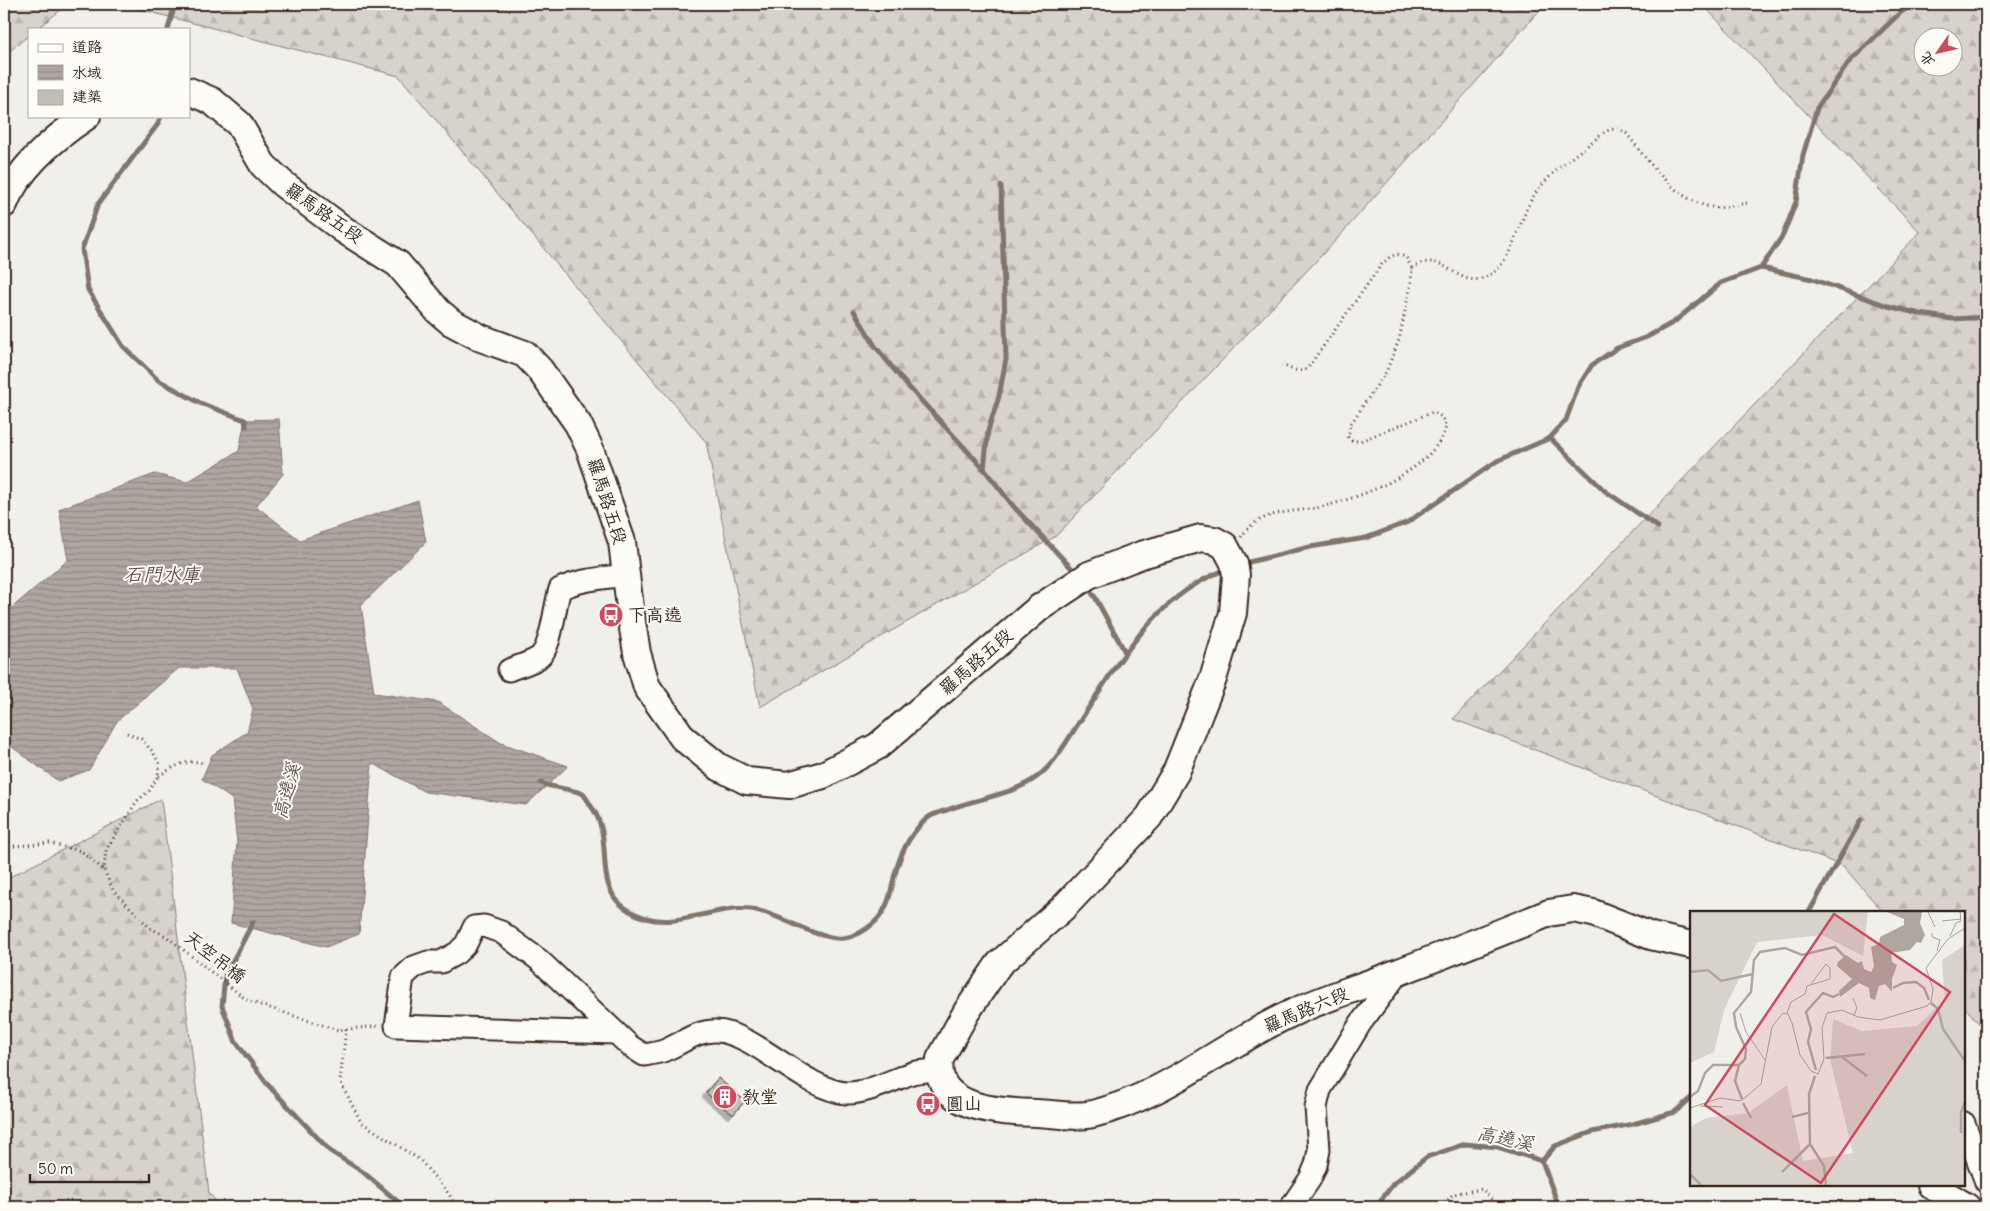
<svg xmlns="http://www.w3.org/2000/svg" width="1990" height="1211" font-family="Delius,'LXGW WenKai TC',sans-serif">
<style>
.forest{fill:url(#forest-firs);stroke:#897e75;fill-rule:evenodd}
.water{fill:url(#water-rules);stroke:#80746b}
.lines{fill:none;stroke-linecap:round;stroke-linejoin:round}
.stream{stroke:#80746b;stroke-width:5}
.building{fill:#c1bcb4;stroke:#3b2a1e;filter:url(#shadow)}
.minor-casing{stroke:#3b2a1e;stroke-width:25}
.major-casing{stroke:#3b2a1e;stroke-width:30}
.path{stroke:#3b2a1e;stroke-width:3;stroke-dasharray:1 4;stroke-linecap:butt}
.minor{stroke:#fdfcf7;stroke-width:21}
.major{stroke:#fdfcf7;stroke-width:26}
.labels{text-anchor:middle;stroke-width:4;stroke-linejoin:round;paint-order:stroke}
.street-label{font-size:18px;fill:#3b2a1e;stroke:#fdfcf7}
.poi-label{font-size:18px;fill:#3b2a1e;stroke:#fdfcf7;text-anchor:start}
.water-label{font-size:19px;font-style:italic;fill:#63554b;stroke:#fdfcf7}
.inset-river{fill:none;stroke:#aea69f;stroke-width:2.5}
.inset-road{fill:none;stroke:#a8a098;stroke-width:1}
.view{fill:#d1495b;fill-opacity:0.15;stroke:#d1495b;stroke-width:2.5}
.inset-edge{fill:none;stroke:#3b2a1e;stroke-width:2.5}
</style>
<defs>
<pattern id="forest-firs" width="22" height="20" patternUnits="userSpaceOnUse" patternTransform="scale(1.25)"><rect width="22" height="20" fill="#d7d2cc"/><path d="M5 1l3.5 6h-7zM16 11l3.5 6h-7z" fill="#b9b4af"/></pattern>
<pattern id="water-rules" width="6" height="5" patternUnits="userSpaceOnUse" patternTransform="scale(1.25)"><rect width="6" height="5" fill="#aea69f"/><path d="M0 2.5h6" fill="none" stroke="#8f8781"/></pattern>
<filter id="shadow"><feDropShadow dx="-4.5" dy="4.5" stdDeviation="0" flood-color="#0004"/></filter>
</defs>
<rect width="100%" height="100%" fill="#f1efea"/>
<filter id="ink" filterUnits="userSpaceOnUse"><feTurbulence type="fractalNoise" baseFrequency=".02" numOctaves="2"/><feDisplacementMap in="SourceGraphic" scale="10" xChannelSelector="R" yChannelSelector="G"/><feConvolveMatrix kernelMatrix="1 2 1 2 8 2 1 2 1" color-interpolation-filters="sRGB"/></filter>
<g filter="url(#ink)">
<g class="forest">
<polygon points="4,4 68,4 37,29 29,29 29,35 4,56"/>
<polygon points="119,4 1545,4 1337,239 1056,536 760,707 706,442 399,76"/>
<path d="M1702,4H1986V1032L1964,1006V912H1883L1843,866L1453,719L1920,232ZM1922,38H1952V68H1922Z"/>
<polygon points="161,799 209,1193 221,1207 4,1207 4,880"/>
</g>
<polygon class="water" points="279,419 283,474 256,506 300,540 418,500 426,542 361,605 374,693 438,702 501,743 568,766 526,805 425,792 372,763 359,934 326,947 231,923 237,842 232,799 202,779 212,755 247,732 253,709 237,668 179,668 117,721 89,770 58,781 4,741 4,609 8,611 68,560 59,509 155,474 187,482 239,451 245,420"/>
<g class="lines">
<g class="stream">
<polyline points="168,29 175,4"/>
<polyline points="161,116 158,124 98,204 82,249 88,290 123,346 158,380 200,403 245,420 246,426"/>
<polyline points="1761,268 1812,279 1888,306 1920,314 1953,319 1986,317"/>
<polyline points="854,311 875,346 905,383 984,469 1014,507 1078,575"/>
<polyline points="1550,438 1605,491 1658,527"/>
<polyline points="984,469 988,431 999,396 1006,359 1001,186"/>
<polyline points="1241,564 1310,547 1366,538 1408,522 1497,461 1550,438 1566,420 1578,387 1592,365 1617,348 1647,337 1674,322 1721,283 1761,268 1783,235 1796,202 1803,155 1817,108 1849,62 1900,13 1913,4"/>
<polyline points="1086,585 1095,597 1125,652"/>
<path d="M541,783C552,788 574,789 583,794C586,797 589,803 591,806C620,844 582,898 646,918C679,928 717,905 751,909C781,914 806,935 837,938C856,940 879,923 886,906C891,896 892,884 895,874C901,852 911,831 929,817C934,814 941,812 947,810C976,798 1011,796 1037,777C1054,765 1066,742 1078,724C1117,665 1156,593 1228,569"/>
<polyline points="1809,912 1861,820"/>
<polyline points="253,922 225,976 222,1006 236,1042 268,1085 330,1151 363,1172 404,1207"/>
<polyline points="1542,1161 1555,1146 1592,1132 1633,1124 1675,1112 1691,1098"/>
<polyline points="1376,1207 1393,1184 1427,1157 1465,1144 1498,1147 1542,1161 1559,1207"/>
</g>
</g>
<polygon class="building" points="718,1078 745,1101 733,1115 706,1093"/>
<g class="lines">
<defs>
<g id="minor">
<path d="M509,670C518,666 529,664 538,658C552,649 554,607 560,589C581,579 604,578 626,575"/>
<path d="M615,1033L396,1026L403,977L414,967L428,962H441L457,953L466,944L474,927L484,926L501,932L539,960L630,1046L644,1055C650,1054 657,1053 663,1051C680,1045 696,1030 716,1031C754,1032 803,1089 846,1093C865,1094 893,1080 912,1073C920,1071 930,1071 938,1070"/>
<polyline points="1964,1123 1986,1182"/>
<polyline points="1291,1207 1310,1179 1316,1165 1319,1150 1316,1107 1320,1090 1360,1024 1398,973"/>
</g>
<g id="major">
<path d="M189,91L212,101L239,124L263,165L283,184L344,230L398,264L438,311L451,322L481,338L525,354L540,370L578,424L590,449L622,542L631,616L637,653L647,687L683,738L719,767L747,781L789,785L823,775L878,746L1039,608L1089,575L1141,555L1201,538L1214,540L1225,546L1234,563L1236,575L1233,613L1213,679L1176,772L1149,817L1064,907L999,964L967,1011L940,1059C932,1110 1002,1112 1037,1113C1056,1114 1075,1118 1093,1114C1166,1096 1225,1043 1292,1013C1324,998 1358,988 1391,975C1444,955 1497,934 1549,913L1573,909L1593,913L1651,936L1691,945"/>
<path d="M4,204C19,167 54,138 87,116"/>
<polyline points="1931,1185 1967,1207"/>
</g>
</defs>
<use href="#minor" class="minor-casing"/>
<use href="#major" class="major-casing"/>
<g class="path">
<path d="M1412,269C1446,243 1458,299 1494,272C1514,257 1520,215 1535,194C1552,169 1583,150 1606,131C1615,128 1620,128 1627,134C1648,161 1675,201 1712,207C1723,209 1736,205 1747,203"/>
<path d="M1241,537C1262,507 1294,514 1325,506C1365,496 1433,470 1446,427L1442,417L1433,412L1360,441H1352L1348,437L1350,425L1386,372L1399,340L1411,283L1412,269L1406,257L1397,254L1390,257L1382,264L1307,369C1298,373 1291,369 1282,365"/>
<polyline points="127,733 141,739 153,752 159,763 158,776 149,791 137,801 106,850 104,870 113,890 150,928 166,936 248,1001 338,1030 380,1026"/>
<path d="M159,776C172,767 190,757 205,764"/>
<polyline points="4,847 49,843 81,851 104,870"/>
<polyline points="346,1029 340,1081 361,1122 420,1160 449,1194 456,1207"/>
<polyline points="1441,1207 1453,1194 1482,1189 1493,1201 1492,1207"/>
</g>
<use href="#minor" class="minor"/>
<use href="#major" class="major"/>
</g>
</g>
<defs>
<symbol id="bus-disc" viewBox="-11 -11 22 22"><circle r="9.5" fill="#d1495b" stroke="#fdfcf7"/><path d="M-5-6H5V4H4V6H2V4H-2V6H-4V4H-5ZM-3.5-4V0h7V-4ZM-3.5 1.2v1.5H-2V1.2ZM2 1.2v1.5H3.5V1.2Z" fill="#fff"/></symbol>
<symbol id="building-disc" viewBox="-11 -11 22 22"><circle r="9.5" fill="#d1495b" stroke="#fdfcf7"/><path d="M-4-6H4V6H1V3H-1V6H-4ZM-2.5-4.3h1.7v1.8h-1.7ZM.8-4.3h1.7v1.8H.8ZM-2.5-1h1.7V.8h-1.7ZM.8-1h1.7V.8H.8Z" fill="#fff"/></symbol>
</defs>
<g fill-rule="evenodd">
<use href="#bus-disc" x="597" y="601" width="28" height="28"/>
<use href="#building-disc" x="711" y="1083" width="28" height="28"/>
<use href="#bus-disc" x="914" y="1090" width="28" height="28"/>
</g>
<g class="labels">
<g class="street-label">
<text transform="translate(324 213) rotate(35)" y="6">羅馬路五段</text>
<text transform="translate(607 501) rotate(72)" y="6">羅馬路五段</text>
<text transform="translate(976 662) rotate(-41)" y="6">羅馬路五段</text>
<text transform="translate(215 957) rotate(38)" y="6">天空吊橋</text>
<text transform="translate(1306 1010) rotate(-23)" y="6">羅馬路六段</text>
</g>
<g class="poi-label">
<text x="628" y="621">下高遶</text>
<text x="742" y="1103">教堂</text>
<text x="946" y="1110">圓山</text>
</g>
<g class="water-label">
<text x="162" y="581">石門水庫</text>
<text transform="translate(286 791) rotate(-75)" y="7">高遶溪</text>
<text transform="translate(1505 1138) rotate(12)" y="7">高遶溪</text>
</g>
</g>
<g transform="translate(1690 911)">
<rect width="275" height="275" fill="#f1efea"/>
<path d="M0,1H178L173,45L132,24L67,31L34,99L24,141L0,152ZM275,34V274H0V216L16,207L58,202L97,174L113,250L163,242L140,148L143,108L172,120L227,115L255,89L252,49Z" fill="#d7d2cc"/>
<path d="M197,1H232L230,12L235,24L231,32L227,31L220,39L201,42L202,51L207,54L202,68V81L195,73L189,75L185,89L180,87L179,77L169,72L150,86L149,80L162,68L147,55L148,51L156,44L168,52L172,50L174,58L181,61L184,55L181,36L189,33L190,26L214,14V8Z" fill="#aea69f"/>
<path class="inset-river" d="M0,61L18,59L31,70L63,63M203,77L213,72L226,71L234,77L239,89M241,92L248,98L253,118L275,150M152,146L177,165M136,147L175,143M49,154L45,170L52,188M126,159L118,131L121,118L116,101L133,82L143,86L149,83M125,165L119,183L120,233L134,255L136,274M0,186L8,180L15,162L23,154H49L55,148L56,138L46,116L44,102L61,81L64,49L70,41L95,37L112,44L145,36L155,46M53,192L61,207M102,206L118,202M271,222V201L275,191M92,261L120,233M0,263L11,274"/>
<path class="inset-road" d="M238,1L245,16M252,10L271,8M242,22V26L250,29L247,40M260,25L266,12L271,10L270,1M163,87L167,97L164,104M50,102L56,121L75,149M97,102L101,91L115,83L117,75L140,68V57L136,53L121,73M10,195L33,196M0,197L30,187L51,190L71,173L82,116L93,102L98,103L102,112L110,144L121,160L128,163L134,148L132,117L137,102L152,99L168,106L190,109L237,95L241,91L243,78L236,57L258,28L275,17"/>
<path class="view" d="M144,3L260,81L131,272L15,194Z"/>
<rect width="275" height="275" class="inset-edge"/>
</g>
<rect width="1990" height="1211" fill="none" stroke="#fdfcf7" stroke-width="20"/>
<rect x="10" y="10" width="1970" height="1191" fill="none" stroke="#3b2a1e" stroke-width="2" filter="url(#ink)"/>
<rect x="28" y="28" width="162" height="90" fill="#fdfcf7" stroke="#afa8a0"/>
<rect x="38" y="44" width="25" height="8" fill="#fdfcf7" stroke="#afa8a0"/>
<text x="72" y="52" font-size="15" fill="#3b2a1e">道路</text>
<rect x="38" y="65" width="25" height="15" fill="url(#water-rules)" stroke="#afa8a0"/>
<text x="72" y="78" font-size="15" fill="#3b2a1e">水域</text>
<rect x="38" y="90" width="25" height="15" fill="#c1bcb4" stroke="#afa8a0"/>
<text x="72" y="102" font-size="15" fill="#3b2a1e">建築</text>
<g transform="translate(1938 52) rotate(236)"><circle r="24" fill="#fdfcf7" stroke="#afa8a0"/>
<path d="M0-4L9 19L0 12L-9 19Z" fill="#d1495b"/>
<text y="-8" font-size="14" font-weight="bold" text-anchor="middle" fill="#3b2a1e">北</text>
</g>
<path d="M30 1174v8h119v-8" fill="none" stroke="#3b2a1e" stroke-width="2.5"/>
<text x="38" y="1174" font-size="15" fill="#3b2a1e" stroke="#fdfcf7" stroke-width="4" paint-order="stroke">50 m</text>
</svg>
